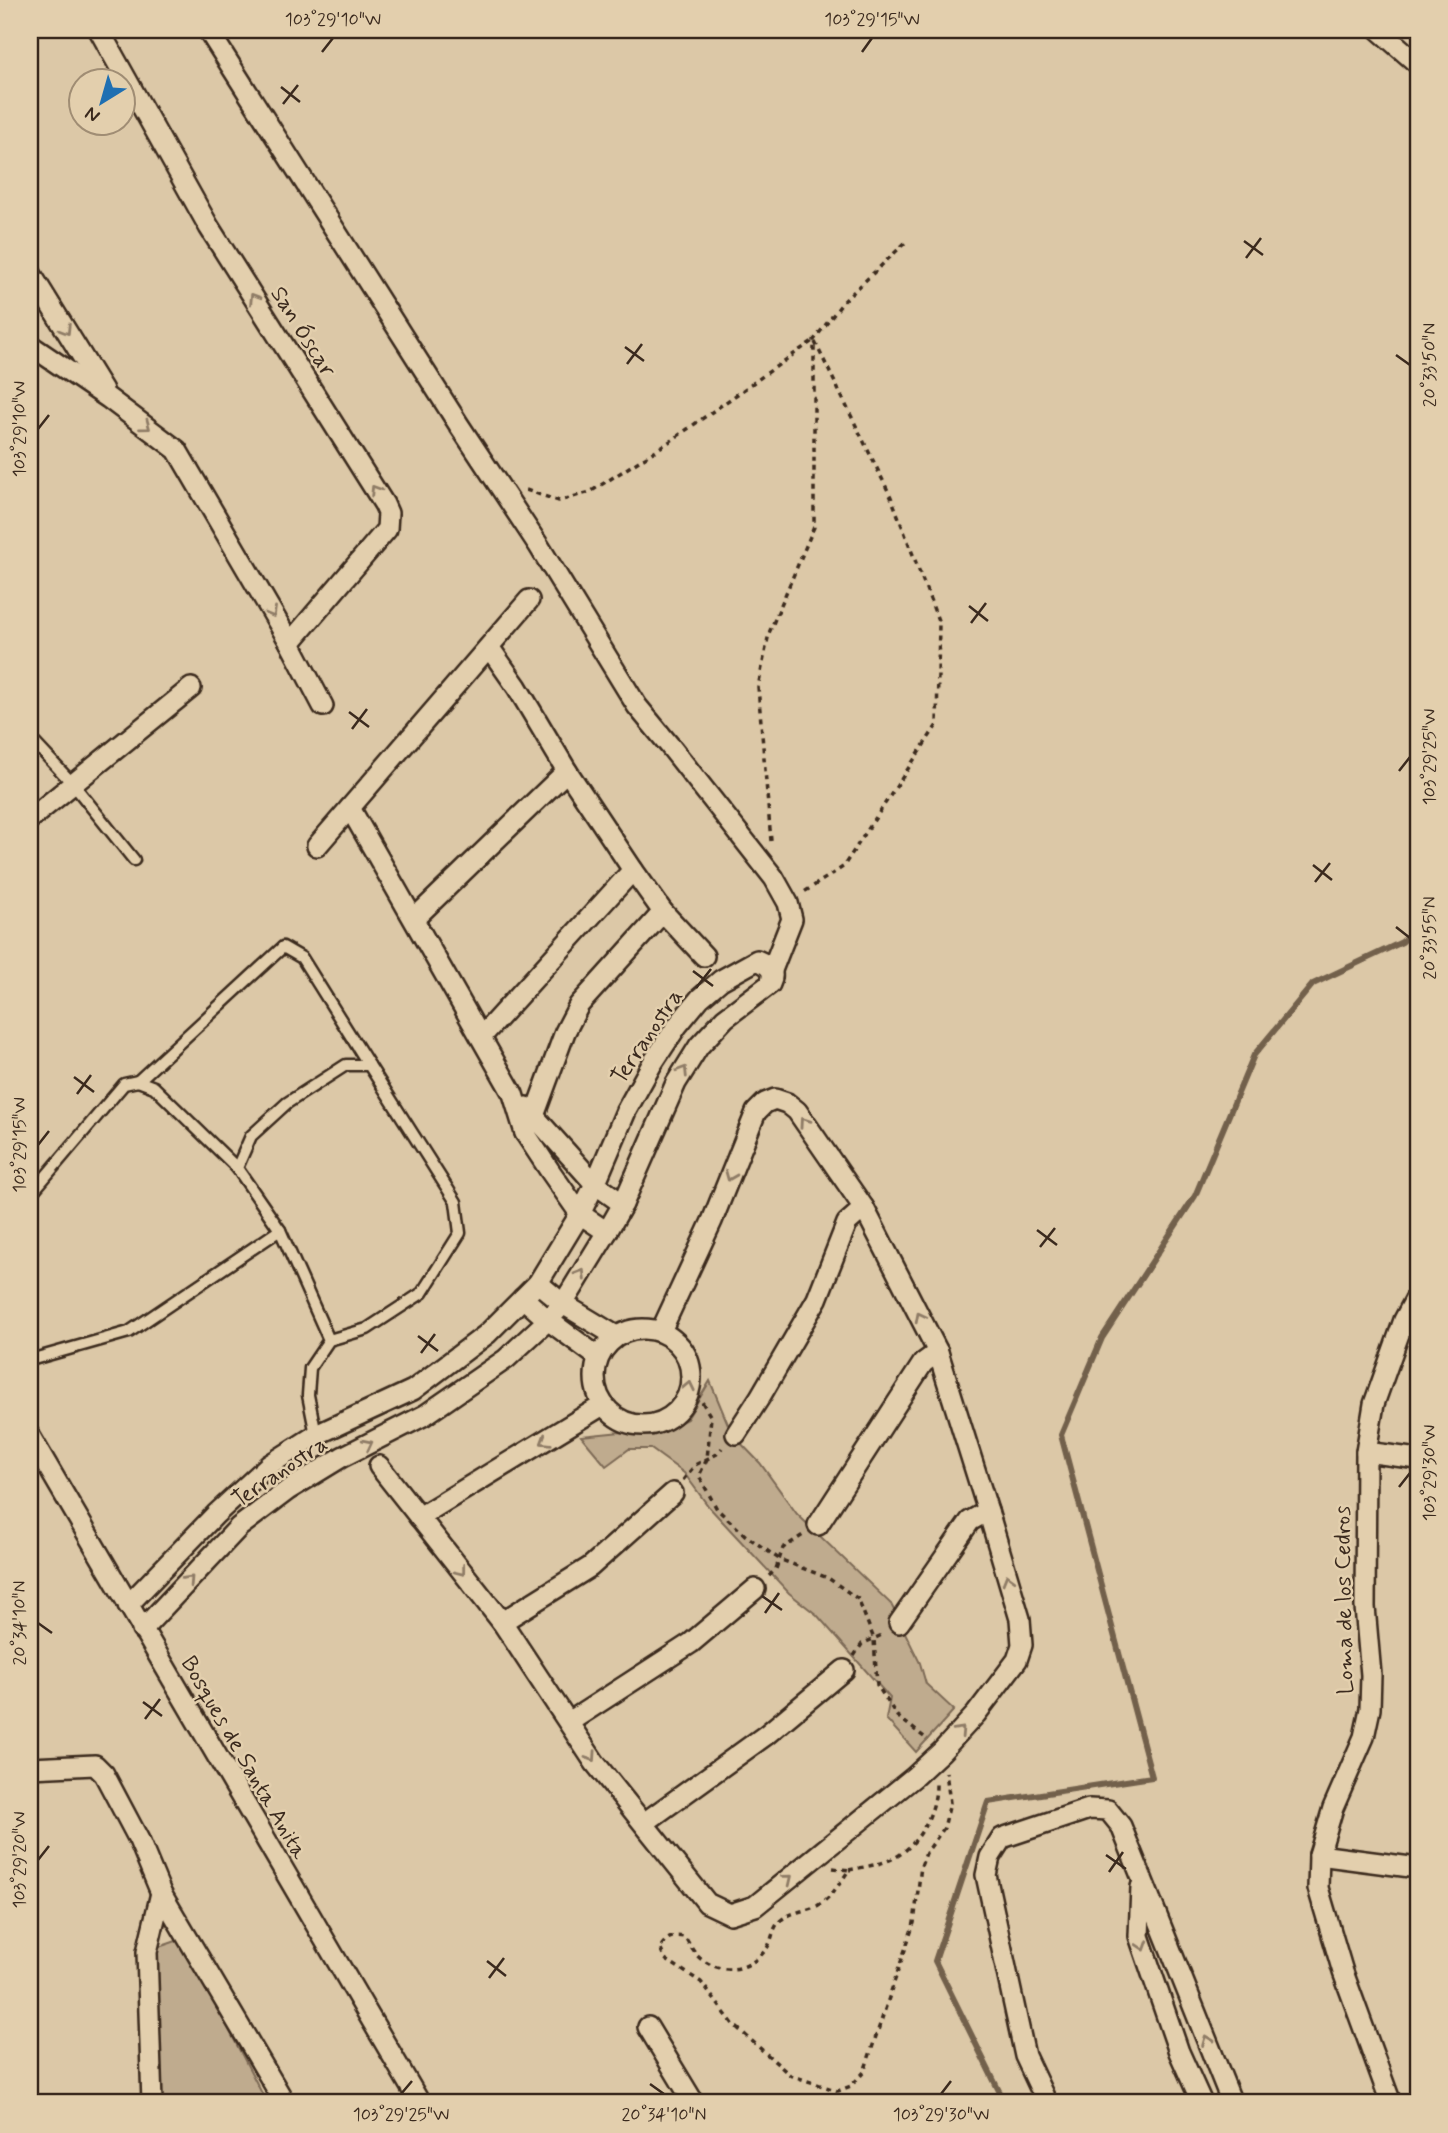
<svg xmlns="http://www.w3.org/2000/svg" width="1448" height="2133" font-family="Mynerve,sans-serif">
<style>
.green{fill:#bfab8e;stroke:#7d6a56;stroke-width:2}
.lines{fill:none;stroke-linecap:round;stroke-linejoin:round}
.stream{stroke:#72604c;stroke-width:6}
.lane-casing{stroke:#3b2a1e;stroke-width:15}
.street-casing{stroke:#3b2a1e;stroke-width:24}
.path{stroke:#3b2a1e;stroke-width:3.5;stroke-dasharray:5 5;stroke-linecap:butt}
.lane{stroke:#e3cfad;stroke-width:10}
.street{stroke:#e3cfad;stroke-width:19}
.oneway{stroke:#8f7c66}
.ticks{fill:none;stroke:#3b2a1e;stroke-width:2.5}
.labels{text-anchor:middle;stroke-width:5;stroke-linejoin:round;paint-order:stroke}
.street-label{font-size:23px;fill:#3b2a1e;stroke:#e3cfad}
.neatline{fill:none;stroke:#3b2a1e;stroke-width:2.5}
.ticks-label{font-size:18px;text-anchor:middle;fill:#3b2a1e}
</style>
<rect width="100%" height="100%" fill="#dcc8a7"/>
<filter id="ink" filterUnits="userSpaceOnUse"><feTurbulence type="fractalNoise" baseFrequency=".0143" numOctaves="2"/><feDisplacementMap in="SourceGraphic" scale="14" xChannelSelector="R" yChannelSelector="G"/><feConvolveMatrix kernelMatrix="1 2 1 2 8 2 1 2 1" color-interpolation-filters="sRGB"/></filter>
<g filter="url(#ink)">
<g class="green">
<polygon points="710,1381 732,1434 760,1463 797,1514 891,1604 920,1663 926,1684 954,1710 916,1752 886,1719 890,1698 817,1615 789,1593 735,1535 709,1507 684,1473 651,1449 629,1449 606,1466 581,1436 621,1432 653,1436 687,1419"/>
<polygon points="182,1939 267,2103 161,2103 156,1948"/>
</g>
<g class="lines">
<polyline class="stream" points="1005,2103 935,1961 988,1802 1152,1777 1061,1435 1102,1338 1195,1196 1254,1055 1313,984 1402,942 1418,927"/>
<defs>
<g id="lane">
<polyline points="30,738 73,784 134,860"/>
<polyline points="138,1081 283,947 302,958 369,1065"/>
<polyline points="30,1195 124,1084 138,1081 154,1087 237,1168"/>
<polyline points="30,1360 129,1332 280,1230"/>
<polyline points="316,1435 308,1395 310,1368 329,1340 367,1329 422,1293 460,1233 456,1202 369,1065 346,1065 287,1103 251,1136 237,1168 280,1230 329,1340"/>
</g>
<g id="street">
<polyline points="208,30 459,425 539,546 637,706 670,746 774,878 788,903 792,919 772,970"/>
<polyline points="1379,30 1418,64"/>
<polyline points="30,272 103,390"/>
<polyline points="30,345 108,398 177,450 290,643 387,529 388,513 384,504 209,227 99,30"/>
<polyline points="290,643 323,706"/>
<polyline points="489,647 517,687 567,771 633,870 663,912 704,956"/>
<polyline points="350,808 513,1094 525,1133 550,1171 580,1214 607,1232"/>
<polyline points="30,819 191,688"/>
<polyline points="317,846 529,600"/>
<polyline points="414,919 567,771"/>
<polyline points="481,1037 633,870"/>
<polyline points="526,1107 595,1184 623,1204"/>
<polyline points="525,1133 534,1116 565,1032 579,1005 663,912"/>
<polyline points="538,1283 563,1304 616,1336"/>
<polyline points="523,1298 548,1320 598,1357"/>
<circle cx="643" cy="1377" r="48"/>
<polyline points="736,1434 760,1397 817,1299 847,1223 864,1208"/>
<polyline points="30,1436 420,2103"/>
<polyline points="1366,1452 1418,1459"/>
<polyline points="379,1466 502,1622 595,1763 707,1903 730,1914 755,1906 914,1777 942,1751 976,1714 1017,1660 1022,1645 1020,1619 988,1511 938,1352 864,1208 797,1111 787,1103 775,1099 765,1103 756,1112 712,1221 661,1331"/>
<polyline points="419,1517 603,1405"/>
<polyline points="818,1525 923,1363 938,1352"/>
<path d="M128,1605L216,1514L269,1465L316,1435L413,1390L487,1334L538,1283L580,1214L595,1184L626,1111L652,1064L677,1026L700,998L721,980L757,960C769,965 776,971 770,984L725,1018L699,1046L676,1083L623,1204L607,1232L563,1304L548,1320L506,1359L425,1415L342,1457L288,1490L239,1527L142,1630"/>
<polyline points="502,1622 590,1567 673,1493"/>
<polyline points="899,1623 970,1521 988,1511"/>
<polyline points="569,1722 691,1643 755,1589"/>
<polyline points="30,1768 95,1765 104,1774 139,1840 161,1893"/>
<polyline points="644,1823 766,1735 844,1670"/>
<polyline points="1319,1855 1418,1868"/>
<polyline points="1141,1887 1139,1936 1179,2052 1202,2103"/>
<polyline points="648,2027 694,2103"/>
<polyline points="152,2103 147,1952 161,1893 285,2103"/>
<polyline points="1047,2103 1025,2056 986,1875 990,1857 1002,1838 1089,1809 1108,1810 1121,1826 1232,2103"/>
<polyline points="1391,2103 1343,1972 1318,1888 1319,1855 1333,1808 1364,1737 1370,1709 1371,1675 1365,1607 1366,1452 1374,1404 1404,1320 1418,1294"/>
</g>
</defs>
<use href="#lane" class="lane-casing"/>
<use href="#street" class="street-casing"/>
<g class="path">
<polyline points="526,490 559,501 590,492 672,440 814,340 891,497 939,623 937,725 843,867 804,892"/>
<polyline points="771,841 758,687 769,633 814,527 814,340 843,302 907,241"/>
<polyline points="692,1385 711,1417 707,1459 699,1476 717,1509 745,1535 779,1559 828,1578 858,1599 874,1639 877,1685 897,1716 928,1740"/>
<polyline points="683,1480 695,1465 717,1454 722,1448"/>
<polyline points="769,1576 776,1569 783,1548 803,1535"/>
<polyline points="854,1656 862,1644 884,1634"/>
<path d="M833,1868L849,1870C840,1883 831,1898 817,1906C806,1911 791,1912 781,1920C772,1927 773,1940 767,1948C750,1971 725,1976 701,1959C694,1954 690,1945 685,1937C672,1935 667,1937 660,1948L665,1959L701,1982L733,2024L790,2075L838,2091L851,2086L864,2072L914,1923L921,1866L926,1853L944,1828L950,1803L946,1772"/>
<path d="M849,1870C863,1867 879,1865 892,1859C919,1846 937,1811 936,1782"/>
</g>
<use href="#lane" class="lane"/>
<use href="#street" class="street"/>
</g>
<defs><path id="oneway-chevron" d="M-2-3.5L2.5 0L-2 3.5" fill="none" stroke-width="1.6" stroke-linecap="round" stroke-linejoin="round" transform="scale(1.75)"/></defs>
<g class="oneway">
<use href="#oneway-chevron" transform="translate(254 298) rotate(-122)"/>
<use href="#oneway-chevron" transform="translate(66 330) rotate(58)"/>
<use href="#oneway-chevron" transform="translate(146 426) rotate(37)"/>
<use href="#oneway-chevron" transform="translate(375 490) rotate(-122)"/>
<use href="#oneway-chevron" transform="translate(272 613) rotate(60)"/>
<use href="#oneway-chevron" transform="translate(683 1071) rotate(-58)"/>
<use href="#oneway-chevron" transform="translate(804 1122) rotate(-125)"/>
<use href="#oneway-chevron" transform="translate(730 1176) rotate(112)"/>
<use href="#oneway-chevron" transform="translate(581 1274) rotate(-58)"/>
<use href="#oneway-chevron" transform="translate(920 1317) rotate(-117)"/>
<use href="#oneway-chevron" transform="translate(689 1386) rotate(-78)"/>
<use href="#oneway-chevron" transform="translate(545 1441) rotate(148)"/>
<use href="#oneway-chevron" transform="translate(368 1444) rotate(-27)"/>
<use href="#oneway-chevron" transform="translate(461 1571) rotate(52)"/>
<use href="#oneway-chevron" transform="translate(1008 1579) rotate(-106)"/>
<use href="#oneway-chevron" transform="translate(189 1580) rotate(-47)"/>
<use href="#oneway-chevron" transform="translate(960 1731) rotate(-47)"/>
<use href="#oneway-chevron" transform="translate(592 1757) rotate(56)"/>
<use href="#oneway-chevron" transform="translate(788 1879) rotate(-39)"/>
<use href="#oneway-chevron" transform="translate(1143 1946) rotate(72)"/>
<use href="#oneway-chevron" transform="translate(1207 2040) rotate(-112)"/>
</g>
</g>
<path class="ticks" d="M322,52L333,38M862,52L872,38M281,87L300,102M283,104L298,85M1244,241L1263,255M1246,258L1261,238M625,347L644,361M1396,355L1410,365M627,364L642,344M38,429L49,415M969,606L988,621M971,623L986,603M349,712L369,727M352,729L367,709M1399,771L1410,757M1313,865L1332,880M1315,882L1330,863M1396,927L1410,938M693,971L713,986M696,988L711,969M74,1077L94,1092M77,1094L91,1075M38,1145L49,1131M1037,1230L1057,1245M1040,1247L1055,1228M418,1336L438,1351M421,1353L435,1334M1399,1487L1410,1473M762,1596L782,1610M765,1613L779,1593M38,1623L52,1633M143,1702L162,1716M145,1719L160,1699M1106,1855L1126,1869M38,1860L49,1846M1109,1872L1123,1852M487,1961L506,1976M489,1978L504,1958M650,2084L664,2094M401,2094L412,2081M941,2094L951,2081"/>
<g class="labels">
<g class="street-label">
<text transform="translate(304 331) rotate(58)" y="8">San Óscar</text>
<text transform="translate(646 1036) rotate(-56)" y="8">Terranostra</text>
<text transform="translate(279 1471) rotate(-34)" y="8">Terranostra</text>
<text transform="translate(1343 1600) rotate(-91)" y="8">Loma de los Cedros</text>
<text transform="translate(245 1757) rotate(60)" y="8">Bosques de Santa Anita</text>
</g>
</g>
<rect width="1448" height="2133" fill="none" stroke="#e3cfad" stroke-width="77"/>
<g transform="translate(102 102) rotate(217)"><circle r="33" fill="#e3cfad" stroke="#a08d74" stroke-width="2"/>
<path d="M0-5L12 26L0 18L-12 26Z" fill="#1f6fb2"/>
<text y="-10" font-size="19" font-weight="bold" text-anchor="middle" fill="#3b2a1e">N</text>
</g>
<rect x="38" y="38" width="1372" height="2056" class="neatline"/>
<g class="ticks-label">
<text x="333" y="25">103°29'10"W</text>
<text x="872" y="25">103°29'15"W</text>
<text transform="translate(1429 365) rotate(-90)" y="6">20°33'50"N</text>
<text transform="translate(19 429) rotate(-90)" y="6">103°29'10"W</text>
<text transform="translate(1429 757) rotate(-90)" y="6">103°29'25"W</text>
<text transform="translate(1429 938) rotate(-90)" y="6">20°33'55"N</text>
<text transform="translate(19 1145) rotate(-90)" y="6">103°29'15"W</text>
<text transform="translate(1429 1473) rotate(-90)" y="6">103°29'30"W</text>
<text transform="translate(19 1623) rotate(-90)" y="6">20°34'10"N</text>
<text transform="translate(19 1860) rotate(-90)" y="6">103°29'20"W</text>
<text x="401" y="2120">103°29'25"W</text>
<text x="664" y="2120">20°34'10"N</text>
<text x="941" y="2120">103°29'30"W</text>
</g>
</svg>
